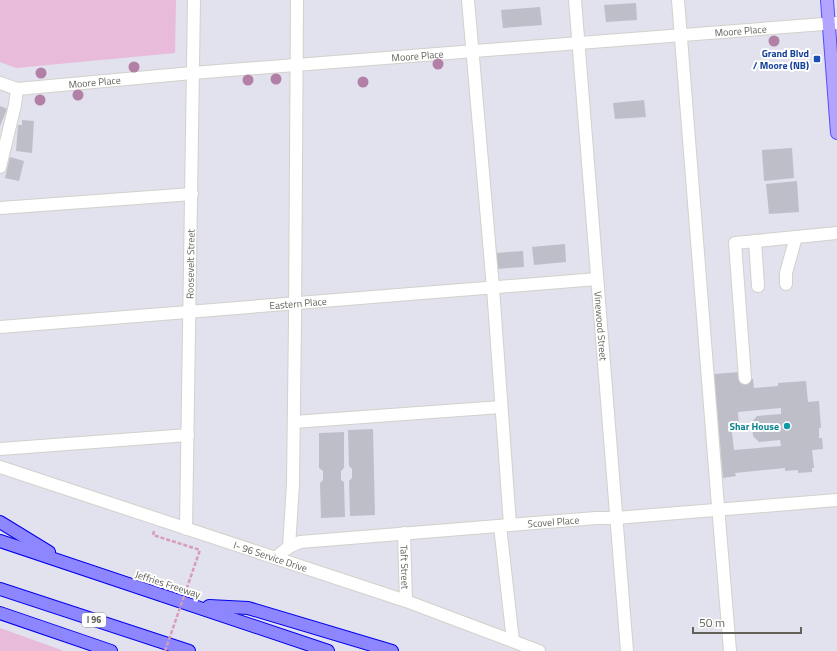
<svg xmlns="http://www.w3.org/2000/svg" width="837" height="651" font-family="'Titillium Web',sans-serif">
<style>
.green{fill:#e7bbd9}
.building{fill:#bebec8;fill-rule:evenodd}
.lines{fill:none;stroke-linecap:round;stroke-linejoin:round}
.minor-casing{stroke:#d2d1ca;stroke-width:14}
.major-casing{stroke:#534ef9;stroke-width:14}
.highway-casing{stroke:#0001ee;stroke-width:14}
.path{stroke:#d89db5;stroke-width:2.5;stroke-dasharray:4 2;stroke-linecap:butt}
.minor{stroke:#fff;stroke-width:12}
.major{stroke:#b2a4ff;stroke-width:12}
.highway{stroke:#8d86ff;stroke-width:12}
.path-bridge{stroke:#d89db5;stroke-width:2.5;stroke-dasharray:4 2;stroke-linecap:butt}
.tree{fill:#b280a6}
.transit-dot{fill:#1a4fb4;stroke:#fff;stroke-width:1.5}
.culture-dot{fill:#0f9aa8;stroke:#fff;stroke-width:1.5}
.labels{text-anchor:middle;stroke-width:4;stroke-linejoin:round;paint-order:stroke}
.shield{fill:#fff;stroke:#92918b;stroke-width:1}
.shield-label{font-size:9px;font-weight:bold;fill:#636259}
.street-label{font-size:10px;fill:#636259;stroke:#fff}
.transit-label{font-size:10px;font-weight:bold;fill:#164399;stroke:#fff;text-anchor:end}
.culture-label{font-size:10px;font-weight:bold;fill:#0d838f;stroke:#fff;text-anchor:end}
</style>
<rect width="100%" height="100%" fill="#e2e1ee"/>
<g class="green">
<polygon points="0,0 176,0 175,53 16,68 0,62"/>
<polygon points="0,628 64,651 0,651"/>
</g>
<g class="building">
<polygon points="636,3 637,20 606,22 604,5"/>
<polygon points="540,7 542,25 503,28 501,10"/>
<polygon points="644,100 646,117 615,119 613,103"/>
<polygon points="0,106 7,109 0,126"/>
<polygon points="22,120 34,121 32,153 16,151 18,125 22,125"/>
<polygon points="792,148 794,178 764,181 762,150"/>
<polygon points="10,157 24,161 19,181 5,178"/>
<polygon points="797,181 799,212 769,214 766,184"/>
<polygon points="565,244 566,262 534,265 532,247"/>
<polygon points="523,251 524,267 495,269 494,253"/>
<path d="M740,372L741,380L753,379L754,388L778,386V383L806,381L808,402L819,401L821,428H819V438H822L823,449L812,450L814,468H812V472L798,473V470L785,471V468L735,473L736,476L723,478L714,374ZM781,408V414L757,416L752,422L753,436L759,442L780,440L781,446L734,450L731,424H739L738,412Z"/>
<polygon points="373,429 375,515 350,516 349,481 352,478 352,469 349,466 348,430"/>
<polygon points="344,432 344,468 341,471 341,480 344,482 345,517 321,518 320,483 323,480 323,471 319,468 319,433"/>
</g>
<g class="lines">
<defs>
<g id="minor">
<polyline points="468,0 493,288 510,525"/>
<path id="s1" d="M575,0L627,651"/>
<polyline points="678,0 717,494 730,651"/>
<path id="s2" d="M0,83L17,89L192,73L837,23"/>
<polyline points="0,167 15,105 17,89"/>
<polyline points="0,208 192,194"/>
<polyline points="755,241 758,286"/>
<polyline points="786,284 786,273 796,237"/>
<path id="s3" d="M0,327L597,279"/>
<polyline points="745,378 735,243 837,233"/>
<polyline points="294,422 501,407"/>
<polyline points="0,449 188,435"/>
<path id="s4" d="M0,467L406,601L539,651"/>
<polyline points="500,526 513,641"/>
<path id="s5" d="M186,529L194,0"/>
<path id="s6" d="M404,533L406,601"/>
<polyline points="289,547 293,484 295,321 297,0"/>
<path id="s7" d="M275,558L289,547L300,542L596,518H616L837,500"/>
</g>
<polyline id="major" points="827,0 837,133"/>
<g id="highway">
<polyline points="0,522 49,552"/>
<polyline points="0,541 328,651"/>
<polyline points="0,589 189,651"/>
<polyline points="209,606 248,608 392,651"/>
<polyline points="0,613 111,651"/>
</g>
</defs>
<use href="#minor" class="minor-casing"/>
<use href="#major" class="major-casing"/>
<use href="#highway" class="highway-casing"/>
<polyline class="path" points="154,531 153,535 200,550"/>
<use href="#minor" class="minor"/>
<use href="#major" class="major"/>
<use href="#highway" class="highway"/>
<polyline class="path-bridge" points="165,651 200,550"/>
</g>
<g class="tree">
<circle cx="774" cy="41" r="5.5"/>
<circle cx="438" cy="64" r="5.5"/>
<circle cx="134" cy="67" r="5.5"/>
<circle cx="41" cy="73" r="5.5"/>
<circle cx="276" cy="79" r="5.5"/>
<circle cx="248" cy="80" r="5.5"/>
<circle cx="363" cy="82" r="5.5"/>
<circle cx="78" cy="95" r="5.5"/>
<circle cx="40" cy="100" r="5.5"/>
</g>
<rect class="transit-dot" x="813" y="55" width="8" height="8" rx="2"/>
<circle class="culture-dot" cx="787" cy="426" r="4"/>
<g class="labels">
<rect class="shield" x="82" y="613" width="24" height="14" rx="3"/>
<g class="shield-label">
<text x="94" y="623">I 96</text>
</g>
<g class="street-label">
<text dy="4" stroke="none"><textPath href="#s2" startOffset="744">Moore Place</textPath></text>
<text dy="4" stroke="none"><textPath href="#s2" startOffset="420">Moore Place</textPath></text>
<text dy="4" stroke="none"><textPath href="#s2" startOffset="96">Moore Place</textPath></text>
<text dy="4" stroke="none"><textPath href="#s5" startOffset="265">Roosevelt Street</textPath></text>
<text dy="4" stroke="none"><textPath href="#s3" startOffset="299">Eastern Place</textPath></text>
<text dy="4" stroke="none"><textPath href="#s1" startOffset="327">Vinewood Street</textPath></text>
<text dy="4" stroke="none"><textPath href="#s7" startOffset="284">Scovel Place</textPath></text>
<text dy="4" stroke="none"><textPath href="#s4" startOffset="285">I- 96 Service Drive</textPath></text>
<text dy="4" stroke="none"><textPath href="#s6" startOffset="34">Taft Street</textPath></text>
<text transform="translate(168 584) rotate(18)" y="4">Jeffries Freeway</text>
</g>
<g class="transit-label">
<text x="809" y="57">Grand Blvd<tspan x="809" dy="12">/ Moore (NB)</tspan></text>
</g>
<g class="culture-label">
<text x="779" y="430">Shar House</text>
</g>
</g>
<path d="M693 627v6h108v-6" fill="none" stroke="#636259" stroke-width="2"/>
<text x="699" y="627" font-size="12" fill="#636259" stroke="#ffffff" stroke-width="3" paint-order="stroke">50 m</text>
</svg>
